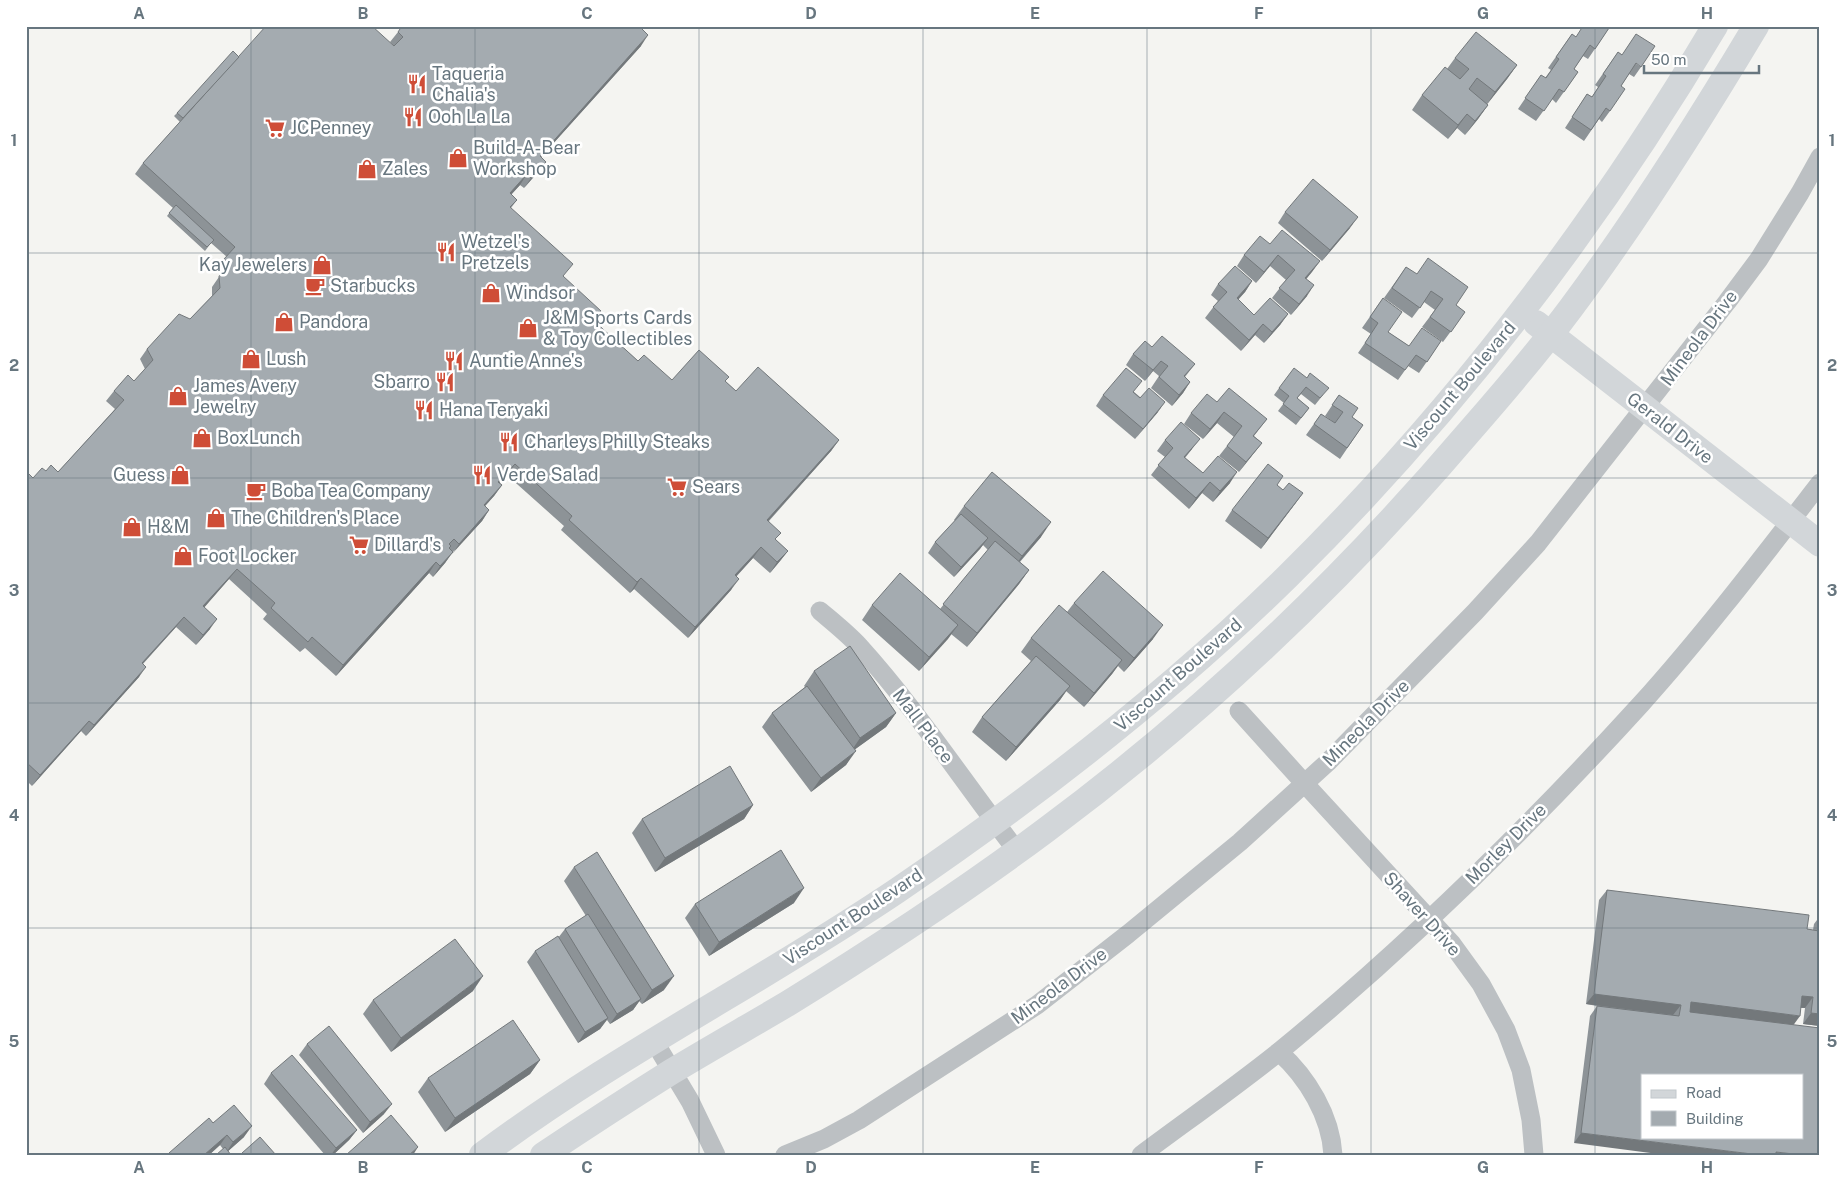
<svg xmlns="http://www.w3.org/2000/svg" width="1846" height="1181" font-family="'Public Sans',sans-serif">
<style>
.lines{fill:none;stroke-linecap:round;stroke-linejoin:round}
.street{stroke:#bcc0c3;stroke-width:19}
.secondary{stroke:#d2d6d9;stroke-width:26}
.wall{fill:#8d9397}
.shaded-wall{fill:#73787b}
.building{fill:#a4abb0;stroke:#73787b;fill-rule:evenodd}
.grid{fill:none;stroke:#67767f;stroke-width:1;stroke-opacity:0.55}
.labels{text-anchor:middle;stroke-width:5;stroke-linejoin:round;paint-order:stroke}
.poi-label{font-size:18px;fill:#67767f;stroke:#fff;text-anchor:start}
.street-label{font-size:18px;fill:#67767f;stroke:#fff}
.neatline{fill:none;stroke:#67767f;stroke-width:2}
.grid-label{font-size:16px;text-anchor:middle;font-weight:bold;fill:#67767f}
</style>
<rect width="100%" height="100%" fill="#f4f4f1"/>
<g class="lines">
<g class="street">
<path d="M820,611C833,622 847,633 859,646C917,710 964,783 1017,851"/>
<polyline points="1239,711 1305,784 1452,944 1481,984 1506,1030 1521,1070 1531,1120 1534,1155"/>
<polyline points="654,1041 690,1101 716,1155"/>
<path d="M1279,1052C1307,1077 1331,1116 1333,1155"/>
<polyline points="785,1155 824,1139 859,1120 1037,1005 1128,934 1240,842 1328,762 1475,612 1538,543 1727,302 1759,259 1800,193 1820,157"/>
<path d="M1141,1155C1188,1120 1235,1087 1280,1051C1409,945 1529,827 1641,704C1704,634 1762,558 1820,483"/>
</g>
<g class="secondary">
<polyline points="1536,323 1820,544"/>
<path d="M482,1155C614,1056 762,982 898,890C1036,796 1169,693 1288,576C1454,412 1596,226 1715,26"/>
<path d="M543,1155C585,1127 628,1099 671,1072C709,1049 748,1027 787,1004C876,949 963,892 1046,830C1202,714 1343,580 1469,432C1504,392 1539,351 1571,308C1638,218 1698,123 1756,26"/>
</g>
</g>
<g class="wall">
<polygon points="1609,28 1588,59 1583,56 1574,69 1578,72 1556,103 1552,99 1536,121 1518,109 1541,75 1545,78 1551,70 1548,68 1572,34 1576,37"/>
<polygon points="398,32 641,46 541,157 538,172 524,188 520,185 511,195 517,200 511,208 564,277 594,321 638,361 672,380 726,382 736,391 839,440 831,451 769,521 776,540 788,551 780,561 770,573 753,558 736,577 731,590 688,638 634,589 630,593 561,530 564,526 507,475 500,483 502,485 494,496 485,506 489,510 482,521 451,554 445,563 433,577 429,573 336,676 305,648 300,652 263,619 267,614 229,579 204,607 210,629 196,645 176,627 143,664 139,677 86,736 81,731 32,786 26,780 26,477 33,478 46,471 58,472 115,409 106,401 114,391 134,381 145,369 140,359 147,349 190,319 212,296 212,287 221,274 217,270 227,257 211,243 205,251 167,216 173,208 135,174 143,163 180,122 174,116 177,113 239,57 394,46 390,42"/>
<polygon points="1618,52 1641,67 1634,77 1629,74 1621,86 1610,111 1602,122 1599,119 1584,141 1565,128 1587,94 1592,97 1598,87 1595,85"/>
<polygon points="1455,58 1517,65 1507,79 1487,104 1488,105 1478,119 1465,135 1457,128 1448,139 1412,110 1422,95 1447,69"/>
<polygon points="1285,212 1350,228 1322,261 1278,223"/>
<polygon points="1270,244 1320,261 1306,279 1307,296 1291,315 1272,298 1286,280 1270,266 1256,283 1237,266 1244,255"/>
<polygon points="1406,267 1465,312 1443,342 1422,327 1435,310 1424,302 1412,318 1384,298"/>
<polygon points="1252,281 1245,292 1238,300 1254,315 1288,314 1280,325 1264,343 1255,335 1241,351 1205,318 1218,301 1211,295 1218,284"/>
<polygon points="1383,298 1388,332 1409,346 1441,341 1419,373 1408,366 1398,380 1358,353 1371,334 1362,328"/>
<polygon points="1152,347 1195,364 1185,377 1190,382 1183,393 1172,406 1151,388 1159,376 1153,371 1145,381 1126,365 1133,354"/>
<polygon points="1307,378 1323,395 1315,405 1301,394 1297,398 1309,408 1296,425 1278,411 1284,403 1274,395 1279,388"/>
<polygon points="1134,392 1158,412 1135,439 1096,406 1103,395"/>
<polygon points="1339,395 1352,417 1363,425 1340,459 1306,435 1321,414 1335,423 1325,416"/>
<polygon points="1217,402 1267,419 1254,436 1262,443 1254,453 1239,472 1219,456 1234,437 1217,423 1203,439 1184,424 1191,413"/>
<polygon points="1165,440 1192,449 1185,458 1203,473 1230,483 1213,502 1202,493 1189,509 1151,475 1165,457 1157,451"/>
<polygon points="1277,485 1283,490 1303,493 1261,549 1225,521 1232,510"/>
<polygon points="964,506 1041,537 1020,562 1029,570 1019,584 967,647 951,634 919,671 862,620 872,605 940,609 988,550 983,545 954,577 928,553 935,542 955,521 954,520"/>
<polygon points="1074,603 1153,639 1124,672 1118,666 1112,674 1084,707 1066,691 1060,700 1006,761 972,732 982,717 1031,661 1021,652 1031,638 1067,612"/>
<polygon points="814,671 896,713 886,727 855,749 846,765 811,792 762,727 772,713 805,687 804,686"/>
<polygon points="753,805 744,819 655,872 632,833 642,819"/>
<polygon points="574,867 664,990 642,1004 639,1001 633,1010 610,1024 607,1020 600,1029 578,1043 527,962 535,951 558,938 565,929 586,916 564,881"/>
<polygon points="1607,890 1813,930 1814,924 1820,916 1820,1026 1803,1024 1805,1008 1800,1008 1574,1143 1590,1016 1597,1006 1586,1004 1599,900"/>
<polygon points="794,903 709,956 685,918 695,904"/>
<polygon points="473,991 391,1052 363,1014 373,1000"/>
<polygon points="307,1044 384,1114 363,1133 299,1055"/>
<polygon points="540,1060 530,1074 445,1132 418,1092 428,1078"/>
<polygon points="271,1073 357,1130 349,1140 333,1155 325,1155 264,1084"/>
<polygon points="213,1123 244,1137 228,1151 223,1149 220,1145 209,1155 168,1155"/>
</g>
<g class="shaded-wall">
<polygon points="648,35 641,46 532,167 540,156"/>
<polygon points="1517,65 1507,79 1485,107 1495,92"/>
<polygon points="1488,105 1478,119 1465,135 1475,121"/>
<polygon points="1467,114 1457,128 1448,139 1458,125"/>
<polygon points="546,162 538,172 524,188 531,178"/>
<polygon points="527,174 520,185 502,204 510,193"/>
<polygon points="1358,217 1350,228 1322,261 1330,250"/>
<polygon points="1278,255 1270,266 1256,283 1264,272"/>
<polygon points="1320,261 1312,272 1298,289 1305,278"/>
<polygon points="1252,281 1245,292 1229,309 1237,298"/>
<polygon points="1314,285 1307,296 1291,315 1299,304"/>
<polygon points="1288,314 1280,325 1264,343 1272,332"/>
<polygon points="1263,324 1255,335 1241,351 1249,340"/>
<polygon points="1161,361 1145,381 1153,370"/>
<polygon points="1190,382 1183,393 1172,406 1179,395"/>
<polygon points="1165,402 1158,412 1135,439 1143,429"/>
<polygon points="1224,412 1217,423 1203,439 1210,429"/>
<polygon points="1200,439 1192,449 1176,467 1184,457"/>
<polygon points="839,440 831,451 760,530 767,520"/>
<polygon points="1262,443 1254,453 1239,472 1246,462"/>
<polygon points="515,464 507,475 491,493 498,482"/>
<polygon points="1237,472 1230,483 1213,502 1220,491"/>
<polygon points="1210,482 1202,493 1189,509 1196,498"/>
<polygon points="502,485 494,496 476,516 484,505"/>
<polygon points="1303,493 1295,504 1261,549 1268,538"/>
<polygon points="489,510 482,521 452,554 459,544"/>
<polygon points="1051,522 1041,537 1012,570 1022,556"/>
<polygon points="988,538 980,549 954,577 961,567"/>
<polygon points="761,547 753,558 727,586 735,575"/>
<polygon points="788,551 780,561 770,573 777,562"/>
<polygon points="453,552 445,563 433,577 440,566"/>
<polygon points="436,562 429,573 336,676 343,665"/>
<polygon points="237,569 229,579 196,617 203,606"/>
<polygon points="1029,570 1019,584 967,647 977,633"/>
<polygon points="641,578 634,589 630,593 637,582"/>
<polygon points="739,579 731,590 688,638 695,627"/>
<polygon points="184,617 176,627 134,673 142,663"/>
<polygon points="217,619 210,629 196,645 203,635"/>
<polygon points="958,625 948,639 919,671 929,657"/>
<polygon points="1163,625 1153,639 1124,672 1134,658"/>
<polygon points="1122,660 1112,674 1084,707 1094,693"/>
<polygon points="146,667 139,677 86,736 94,725"/>
<polygon points="1070,686 1060,700 1006,761 1016,747"/>
<polygon points="896,713 886,727 850,753 860,738"/>
<polygon points="89,721 81,731 32,786 40,775"/>
<polygon points="856,751 846,765 811,792 821,778"/>
<polygon points="753,805 744,819 655,872 665,858"/>
<polygon points="804,888 794,903 709,956 719,942"/>
<polygon points="483,976 473,991 391,1052 401,1038"/>
<polygon points="674,976 664,990 642,1004 652,990"/>
<polygon points="1594,994 1681,1005 1673,1015 1586,1004"/>
<polygon points="1802,996 1813,997 1805,1008 1794,1007"/>
<polygon points="641,999 633,1010 610,1024 617,1014"/>
<polygon points="1691,1002 1800,1016 1792,1027 1684,1013"/>
<polygon points="1811,1013 1820,1014 1820,1026 1803,1024"/>
<polygon points="608,1018 600,1029 578,1043 585,1032"/>
<polygon points="540,1060 530,1074 445,1132 455,1118"/>
<polygon points="392,1104 384,1114 363,1133 370,1122"/>
<polygon points="252,1126 244,1137 226,1153 233,1142"/>
<polygon points="357,1130 349,1140 333,1155 331,1155 336,1148"/>
<polygon points="1581,1133 1760,1155 1666,1155 1574,1143"/>
<polygon points="227,1135 220,1145 209,1155 204,1155"/>
<polygon points="418,1147 413,1155 409,1155"/>
<polygon points="1776,1152 1802,1155 1774,1155"/>
</g>
<g class="building">
<polygon points="266,26 372,26 394,46 403,37 398,32 402,26 639,26 648,35 540,156 546,162 531,178 527,174 510,193 517,200 510,207 573,264 563,276 601,311 593,320 638,361 644,355 672,380 699,350 729,377 725,381 736,391 758,367 839,440 767,520 781,533 775,539 788,551 777,562 761,547 735,575 739,579 695,627 641,578 637,582 569,520 572,516 515,464 498,482 502,485 484,505 489,510 459,544 454,539 449,544 451,546 449,548 453,552 440,566 436,562 343,665 312,637 308,642 271,608 275,603 237,569 203,606 217,619 203,635 184,617 142,663 146,667 94,725 89,721 40,775 26,762 26,477 29,474 33,478 42,468 46,471 51,465 58,472 124,400 114,391 128,375 134,381 153,360 147,349 179,314 190,319 220,288 219,276 230,264 224,259 235,247 143,163"/>
<polygon points="1583,26 1605,26 1609,28 1595,49 1590,45 1574,69 1578,72 1564,92 1559,89 1544,111 1525,98 1541,75 1546,78 1559,59 1556,57 1572,34 1576,37"/>
<polygon points="1476,32 1517,65 1495,92 1477,78 1469,89 1488,105 1475,121 1467,114 1458,125 1422,95 1445,67 1460,79 1469,69 1455,58"/>
<polygon points="1636,34 1655,46 1641,67 1636,63 1621,86 1625,89 1610,111 1606,108 1591,130 1572,117 1587,94 1592,97 1606,76 1603,74 1618,52 1622,55"/>
<polygon points="233,51 239,57 183,118 177,113"/>
<polygon points="1313,179 1358,217 1330,250 1285,212"/>
<polygon points="176,205 214,240 207,247 169,213"/>
<polygon points="1282,230 1320,261 1305,278 1314,285 1299,304 1279,288 1295,270 1278,255 1264,272 1244,255 1260,236 1270,244"/>
<polygon points="1428,258 1468,287 1456,305 1465,312 1451,332 1430,317 1443,299 1431,291 1420,308 1392,288 1406,267 1417,274"/>
<polygon points="1235,266 1252,281 1237,298 1254,315 1270,298 1288,314 1272,332 1263,324 1249,340 1213,307 1227,292 1218,284"/>
<polygon points="1383,298 1402,312 1388,332 1409,346 1422,328 1441,341 1427,362 1416,355 1405,370 1365,343 1378,323 1370,317"/>
<polygon points="1162,336 1195,364 1184,376 1190,382 1179,395 1159,377 1168,366 1161,361 1153,370 1133,354 1145,341 1152,347"/>
<polygon points="1126,368 1142,381 1133,392 1140,398 1149,388 1165,402 1143,429 1103,395"/>
<polygon points="1294,368 1307,378 1310,373 1329,388 1320,398 1306,387 1297,398 1309,408 1301,418 1283,404 1289,396 1279,388"/>
<polygon points="1229,388 1267,419 1253,436 1262,443 1246,462 1227,446 1242,426 1224,412 1210,429 1191,413 1207,394 1217,402"/>
<polygon points="1339,395 1358,408 1352,417 1363,425 1347,448 1314,424 1321,414 1335,423 1343,412 1332,405"/>
<polygon points="1181,422 1200,439 1184,457 1203,473 1218,456 1237,472 1220,491 1210,482 1196,498 1158,465 1173,448 1165,440"/>
<polygon points="1268,464 1283,476 1277,485 1283,490 1289,483 1303,493 1268,538 1232,510"/>
<polygon points="992,472 1051,522 1022,556 964,506"/>
<polygon points="961,514 988,538 961,567 935,542"/>
<polygon points="995,541 1029,570 977,633 943,604"/>
<polygon points="1103,571 1163,625 1134,658 1074,603"/>
<polygon points="900,573 958,625 929,657 872,605"/>
<polygon points="1059,605 1122,660 1094,693 1031,638"/>
<polygon points="850,646 896,713 860,738 814,671"/>
<polygon points="1036,656 1070,686 1016,747 982,717"/>
<polygon points="807,686 856,751 821,778 772,713"/>
<polygon points="730,766 753,805 665,858 642,819"/>
<polygon points="781,850 804,888 719,942 695,904"/>
<polygon points="597,852 674,976 652,990 574,867"/>
<path d="M1607,890L1809,915L1807,929L1819,931L1820,928V1014L1811,1013L1813,997L1802,996L1800,1016L1691,1002L1690,1012L1820,1028V1155H1802L1776,1152V1155H1760L1581,1133L1597,1006L1679,1016L1681,1005L1594,994ZM1642,1075H1802V1137H1642Z"/>
<polygon points="588,914 641,999 617,1014 565,929"/>
<polygon points="558,936 608,1018 585,1032 535,951"/>
<polygon points="455,939 483,976 401,1038 373,1000"/>
<polygon points="513,1020 540,1060 455,1118 428,1078"/>
<polygon points="329,1026 392,1104 370,1122 307,1044"/>
<polygon points="292,1055 357,1130 336,1148 271,1073"/>
<polygon points="234,1105 252,1126 233,1142 227,1135 204,1155 170,1155 169,1153 209,1118 213,1123"/>
<polygon points="391,1115 418,1147 409,1155 346,1155"/>
<polygon points="260,1137 276,1155 244,1155 242,1153"/>
<polygon points="225,1147 231,1155 216,1155"/>
</g>
<path class="grid" d="M251,26V1155M475,26V1155M699,26V1155M923,26V1155M1147,26V1155M1371,26V1155M1595,26V1155M26,253H1820M26,478H1820M26,703H1820M26,928H1820"/>
<defs>
<symbol id="restaurant-bare" viewBox="-9 -9 18 18"><path d="M-5-6h1v4h1v-4h1v4h1v-4h1v5L-1.5 .5V6h-2V.5L-5-1ZM5-6V6H3V1.5H1.5Q1.5-4 5-6Z" fill="#cf4d37" stroke="#fff" stroke-width="2.5" paint-order="stroke"/></symbol>
<symbol id="supermarket-bare" viewBox="-9 -9 18 18"><path d="M-6-5.5h2.5l.6 2H6L4.5 2H-2.5L-4.4-4H-6ZM-1.5 3.2a1.3 1.3 0 1 0 .1 0ZM3 3.2a1.3 1.3 0 1 0 .1 0Z" fill="#cf4d37" stroke="#fff" stroke-width="2.5" paint-order="stroke"/></symbol>
<symbol id="shop-bare" viewBox="-9 -9 18 18"><path d="M-5-2.5h2.3a2.7 3.5 0 0 1 5.4 0H5L5.5 6h-11ZM-1.5-2.5h3a1.5 2.3 0 0 0-3 0Z" fill="#cf4d37" stroke="#fff" stroke-width="2.5" paint-order="stroke"/></symbol>
<symbol id="cafe-bare" viewBox="-9 -9 18 18"><path d="M-5.5-4.5H6V0H3Q3 3.5 0 3.5H-2.5Q-5.5 3.5-5.5 0ZM3-3.2v2h1.7v-2ZM-6 4.5H4V6H-6Z" fill="#cf4d37" stroke="#fff" stroke-width="2.5" paint-order="stroke"/></symbol>
</defs>
<g fill-rule="evenodd">
<use href="#restaurant-bare" x="403" y="70" width="28" height="28"/>
<use href="#restaurant-bare" x="399" y="103" width="28" height="28"/>
<use href="#supermarket-bare" x="261" y="114" width="28" height="28"/>
<use href="#shop-bare" x="444" y="144" width="28" height="28"/>
<use href="#shop-bare" x="353" y="155" width="28" height="28"/>
<use href="#restaurant-bare" x="432" y="238" width="28" height="28"/>
<use href="#shop-bare" x="308" y="251" width="28" height="28"/>
<use href="#cafe-bare" x="301" y="272" width="28" height="28"/>
<use href="#shop-bare" x="477" y="279" width="28" height="28"/>
<use href="#shop-bare" x="270" y="308" width="28" height="28"/>
<use href="#shop-bare" x="514" y="314" width="28" height="28"/>
<use href="#shop-bare" x="237" y="345" width="28" height="28"/>
<use href="#restaurant-bare" x="440" y="347" width="28" height="28"/>
<use href="#restaurant-bare" x="431" y="368" width="28" height="28"/>
<use href="#shop-bare" x="164" y="382" width="28" height="28"/>
<use href="#restaurant-bare" x="410" y="396" width="28" height="28"/>
<use href="#shop-bare" x="188" y="424" width="28" height="28"/>
<use href="#restaurant-bare" x="495" y="428" width="28" height="28"/>
<use href="#shop-bare" x="166" y="461" width="28" height="28"/>
<use href="#restaurant-bare" x="468" y="461" width="28" height="28"/>
<use href="#supermarket-bare" x="663" y="473" width="28" height="28"/>
<use href="#cafe-bare" x="242" y="477" width="28" height="28"/>
<use href="#shop-bare" x="202" y="504" width="28" height="28"/>
<use href="#shop-bare" x="118" y="513" width="28" height="28"/>
<use href="#supermarket-bare" x="345" y="531" width="28" height="28"/>
<use href="#shop-bare" x="169" y="542" width="28" height="28"/>
</g>
<g class="labels">
<g class="poi-label">
<text x="432" y="80">Taqueria<tspan x="432" dy="21">Chalia's</tspan></text>
<text x="428" y="123">Ooh La La</text>
<text x="290" y="134">JCPenney</text>
<text x="473" y="154">Build-A-Bear<tspan x="473" dy="21">Workshop</tspan></text>
<text x="382" y="175">Zales</text>
<text x="461" y="248">Wetzel's<tspan x="461" dy="21">Pretzels</tspan></text>
<text x="307" y="271" text-anchor="end">Kay Jewelers</text>
<text x="330" y="292">Starbucks</text>
<text x="506" y="299">Windsor</text>
<text x="543" y="324">J&amp;M Sports Cards<tspan x="543" dy="21">&amp; Toy Collectibles</tspan></text>
<text x="299" y="328">Pandora</text>
<text x="266" y="365">Lush</text>
<text x="469" y="367">Auntie Anne's</text>
<text x="430" y="388" text-anchor="end">Sbarro</text>
<text x="193" y="392">James Avery<tspan x="193" dy="21">Jewelry</tspan></text>
<text x="439" y="416">Hana Teryaki</text>
<text x="217" y="444">BoxLunch</text>
<text x="524" y="448">Charleys Philly Steaks</text>
<text x="165" y="481" text-anchor="end">Guess</text>
<text x="497" y="481">Verde Salad</text>
<text x="692" y="493">Sears</text>
<text x="271" y="497">Boba Tea Company</text>
<text x="231" y="524">The Children's Place</text>
<text x="147" y="533">H&amp;M</text>
<text x="374" y="551">Dillard's</text>
<text x="198" y="562">Foot Locker</text>
</g>
<g class="street-label">
<text transform="translate(1699 338) rotate(-53)" y="6">Mineola Drive</text>
<text transform="translate(1460 386) rotate(-50)" y="6">Viscount Boulevard</text>
<text transform="translate(1670 428) rotate(38)" y="6">Gerald Drive</text>
<text transform="translate(1178 675) rotate(-41)" y="6">Viscount Boulevard</text>
<text transform="translate(1366 723) rotate(-45)" y="6">Mineola Drive</text>
<text transform="translate(923 726) rotate(53)" y="6">Mall Place</text>
<text transform="translate(1506 844) rotate(-45)" y="6">Morley Drive</text>
<text transform="translate(1422 914) rotate(48)" y="6">Shaver Drive</text>
<text transform="translate(853 917) rotate(-33)" y="6">Viscount Boulevard</text>
<text transform="translate(1059 986) rotate(-37)" y="6">Mineola Drive</text>
</g>
</g>
<rect width="1846" height="1181" fill="none" stroke="#ffffff" stroke-width="55"/>
<rect x="1641" y="1074" width="162" height="65" fill="#ffffff" stroke="#c2c8cc"/>
<rect x="1651" y="1090" width="25" height="8" fill="#d2d6d9" stroke="#c2c8cc"/>
<text x="1686" y="1098" font-size="15" fill="#67767f">Road</text>
<rect x="1651" y="1111" width="25" height="15" fill="#a4abb0" stroke="#c2c8cc"/>
<text x="1686" y="1124" font-size="15" fill="#67767f">Building</text>
<path d="M1644 65v8h115v-8" fill="none" stroke="#67767f" stroke-width="2.5"/>
<text x="1651" y="65" font-size="15" fill="#67767f" stroke="#ffffff" stroke-width="4" paint-order="stroke">50 m</text>
<rect x="28" y="28" width="1790" height="1126" class="neatline"/>
<g class="grid-label">
<text x="139" y="19">A</text>
<text x="363" y="19">B</text>
<text x="587" y="19">C</text>
<text x="811" y="19">D</text>
<text x="1035" y="19">E</text>
<text x="1259" y="19">F</text>
<text x="1483" y="19">G</text>
<text x="1707" y="19">H</text>
<text x="14" y="146">1</text>
<text x="1832" y="146">1</text>
<text x="14" y="371">2</text>
<text x="1832" y="371">2</text>
<text x="14" y="596">3</text>
<text x="1832" y="596">3</text>
<text x="14" y="821">4</text>
<text x="1832" y="821">4</text>
<text x="14" y="1047">5</text>
<text x="1832" y="1047">5</text>
<text x="139" y="1173">A</text>
<text x="363" y="1173">B</text>
<text x="587" y="1173">C</text>
<text x="811" y="1173">D</text>
<text x="1035" y="1173">E</text>
<text x="1259" y="1173">F</text>
<text x="1483" y="1173">G</text>
<text x="1707" y="1173">H</text>
</g>
</svg>
